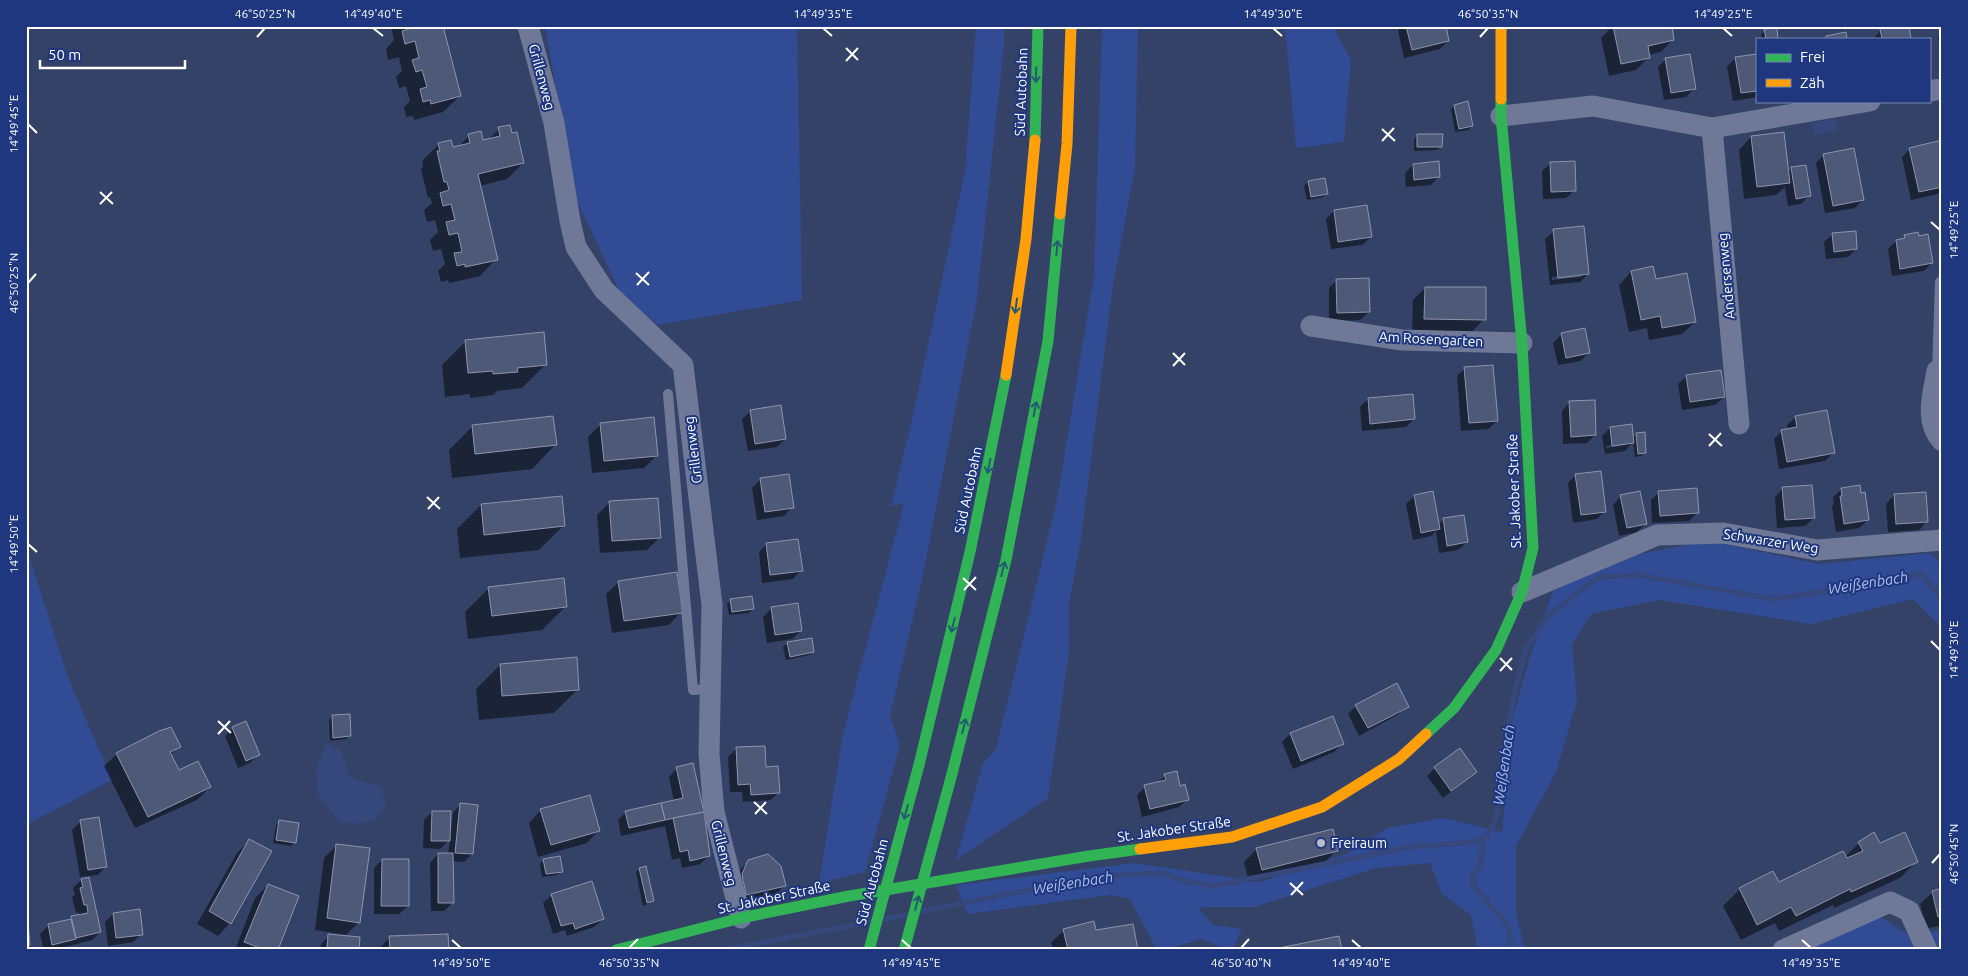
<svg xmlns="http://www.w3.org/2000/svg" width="1968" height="976" font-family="Ubuntu,sans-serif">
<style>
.green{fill:#314c95}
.water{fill:#35477b}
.shadow{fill:#0007;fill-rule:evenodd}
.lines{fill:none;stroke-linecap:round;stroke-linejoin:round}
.stream{stroke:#35477b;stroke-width:5.5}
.building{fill:#4e5978;stroke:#8d95ad}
.lane{stroke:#6f7997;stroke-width:10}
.street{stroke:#6f7997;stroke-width:21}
.fast{stroke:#30b455;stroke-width:11}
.slow{stroke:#ff9f0a;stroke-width:11}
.fast-bridge{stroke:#30b455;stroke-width:11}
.oneway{stroke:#235c72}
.ticks{fill:none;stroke:#fff;stroke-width:2}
.poi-dot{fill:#b8bdca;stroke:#1e377e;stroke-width:2}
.labels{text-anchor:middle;stroke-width:4;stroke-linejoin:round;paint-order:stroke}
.street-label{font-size:14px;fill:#fff;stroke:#1e377e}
.poi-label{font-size:14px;fill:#fff;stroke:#1e377e;text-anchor:start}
.water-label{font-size:15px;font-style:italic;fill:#acbfef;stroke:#1e377e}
.neatline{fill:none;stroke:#fff;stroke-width:2}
.ticks-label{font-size:12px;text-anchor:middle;fill:#fff}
</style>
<rect width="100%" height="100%" fill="#344268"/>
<g class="green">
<polygon points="545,26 797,26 802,300 658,325 622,296 575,197"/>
<polygon points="976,26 1004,26 1004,44 977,299 923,575 890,716 900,745 865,872 819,883 843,734 904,503 891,506 912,420 965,171"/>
<polygon points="1102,26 1138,26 1135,168 1112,291 1081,539 1069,604 1069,652 1048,798 956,860 983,763 996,749 1057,500 1094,276"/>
<polygon points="1285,26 1333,26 1351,60 1344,142 1296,148"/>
<polygon points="1709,541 1819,564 1931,553 1942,564 1942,628 1913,599 1811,624 1659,600 1591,614 1572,645 1577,701 1556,772 1516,846 1516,914 1525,950 1478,950 1471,915 1442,894 1430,863 1376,868 1254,907 1198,907 1213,925 1242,929 1232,950 1227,950 1202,939 1163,950 1157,950 1130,899 1110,895 968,914 956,885 1135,863 1260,882 1347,854 1387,828 1443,818 1502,832 1512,721 1530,657 1553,591 1616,558"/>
<polygon points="26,546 67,675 112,780 26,825"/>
<polygon points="1880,917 1909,935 1942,930 1942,950 1806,950"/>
</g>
<g class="water">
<polygon points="1835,118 1838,130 1814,135 1811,123"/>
<polygon points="326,743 341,750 350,777 382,787 386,806 376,820 356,824 339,822 318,794 316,770"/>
</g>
<g class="shadow">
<polygon points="391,26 442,26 460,96 443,112 414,120 413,116 406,117 404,107 410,101 406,86 399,88 396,77 402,71 399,57 388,60 386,49 394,40"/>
<polygon points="1397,26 1425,26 1448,41 1440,49 1404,58"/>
<polygon points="1613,26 1670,26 1673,39 1661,52 1648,55 1649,57 1636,70 1609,76 1601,38"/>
<polygon points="1881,30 1910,39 1873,39"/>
<polygon points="1765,31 1777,39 1762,39 1761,34"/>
<polygon points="1942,34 1942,60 1938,38"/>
<polygon points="1757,55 1757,97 1733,101 1727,66 1736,58"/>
<polygon points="1666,59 1695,88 1686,97 1664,100 1658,67"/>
<polygon points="1454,106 1472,126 1468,130 1455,132 1451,109"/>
<polygon points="499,129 523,163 507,179 479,186 496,259 480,276 449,283 448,280 441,282 438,271 445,264 441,249 433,251 430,240 438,232 435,220 427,222 424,210 432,203 430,197 428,198 421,169 423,167 422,161 439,144 452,149 457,148 469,136 482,142 487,141"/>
<polygon points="1418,135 1441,147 1437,150 1414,151 1414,139"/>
<polygon points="1751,137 1788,172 1791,169 1809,196 1801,204 1788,206 1785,187 1776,195 1744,199 1739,150"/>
<polygon points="1942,141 1942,193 1911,200 1902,157 1910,149"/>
<polygon points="1824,155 1863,199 1855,208 1825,213 1816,163"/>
<polygon points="1551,163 1575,190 1566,198 1543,199 1542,171"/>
<polygon points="1413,165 1439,176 1431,185 1406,187 1405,173"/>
<polygon points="1324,179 1327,194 1323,197 1307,200 1304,186 1308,182"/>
<polygon points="1334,211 1371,237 1362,245 1331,249 1326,219"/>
<path d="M1554,231L1588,274L1580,282L1550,285L1545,239ZM1581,274V277L1552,280V277Z"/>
<polygon points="1833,234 1856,249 1848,257 1826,259 1824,242"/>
<polygon points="1905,236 1932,263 1924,271 1892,276 1888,249 1896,241 1900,240"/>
<polygon points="1631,272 1695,322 1682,334 1649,340 1647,328 1629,332 1619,285"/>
<polygon points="1337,280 1369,312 1360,320 1329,321 1329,288"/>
<polygon points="1425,288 1484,319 1472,332 1412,331 1413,300"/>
<polygon points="1562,334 1589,352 1581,361 1558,365 1553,343"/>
<polygon points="466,341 546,364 522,388 497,391 493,395 470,398 470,394 445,397 442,365"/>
<polygon points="1465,368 1497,421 1488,429 1461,431 1457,376"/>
<polygon points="1687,376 1724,397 1715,405 1682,410 1678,384"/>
<polygon points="1368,399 1414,419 1406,427 1362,431 1360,407"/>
<polygon points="1570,402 1595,435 1587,443 1563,444 1562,411"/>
<polygon points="751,411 785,439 777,447 748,451 742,419"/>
<polygon points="1796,417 1833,453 1825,461 1779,469 1774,439 1782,431 1788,430 1787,425"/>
<polygon points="601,424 657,455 644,468 592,473 588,437"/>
<polygon points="473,426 555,445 532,469 452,478 449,450"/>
<path d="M1610,428L1633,438L1637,434L1645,453L1641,456L1635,457L1633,442L1625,451L1605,454L1602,436ZM1626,443V445L1606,448V446Z"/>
<polygon points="1576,475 1605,511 1597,519 1573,523 1568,483"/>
<polygon points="760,480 792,507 784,516 757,520 752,488"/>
<polygon points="1783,488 1814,518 1805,526 1777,528 1775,497"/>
<polygon points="1842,489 1868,520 1859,528 1836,532 1832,506 1834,504 1833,497"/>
<polygon points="1659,492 1697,513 1689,521 1652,523 1651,500"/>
<polygon points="1894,495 1927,521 1919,530 1888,532 1886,504"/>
<polygon points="1414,496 1438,525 1443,520 1467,542 1458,550 1439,553 1436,531 1431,536 1413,540 1406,504"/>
<polygon points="1621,496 1645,524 1637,532 1619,536 1613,505"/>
<polygon points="610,502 659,538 647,550 600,553 597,515"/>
<polygon points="481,505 563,526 539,550 460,558 457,529"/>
<polygon points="767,544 801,570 793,579 762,583 759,552"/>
<polygon points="619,582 681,612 669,625 612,633 606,594"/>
<polygon points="489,588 566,606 542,630 468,639 465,612"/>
<polygon points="731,600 753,609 749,613 729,615 727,604"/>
<polygon points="771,609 801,631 792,639 767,643 763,617"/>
<polygon points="811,639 813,652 809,655 786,660 783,647 787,644"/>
<polygon points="500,665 578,689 554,713 479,720 476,689"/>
<polygon points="1356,706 1407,706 1399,714 1359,736 1348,714"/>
<polygon points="332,716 350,736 346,739 330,741 329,720"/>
<polygon points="1332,717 1343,743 1334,752 1293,769 1282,742 1290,734"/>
<polygon points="233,728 258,755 250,763 238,768 225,736"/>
<polygon points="179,746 170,755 178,772 210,787 197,800 135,828 104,766 117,754"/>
<polygon points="736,749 779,792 771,800 743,802 742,792 730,792 728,757"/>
<polygon points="677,768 709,856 700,864 682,868 680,858 672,860 665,826 621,836 618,820 626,812 674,801 669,777"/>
<polygon points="1435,768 1476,772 1443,798 1427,776"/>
<polygon points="1165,776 1179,787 1188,799 1179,807 1142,817 1137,795 1145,787 1156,784"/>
<polygon points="461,804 472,854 464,862 452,861 453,902 444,911 431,911 430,863 438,854 448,854 450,839 440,849 423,848 424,820 432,812 451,830 453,813"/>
<polygon points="541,810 599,830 587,843 538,857 529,823"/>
<polygon points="81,821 106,866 98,875 88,876 100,932 92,940 53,950 44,950 40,934 49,925 68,921 71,918 79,916 79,912 76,913 72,897 75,895 73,888 81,880 87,878 87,876 80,877 72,830"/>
<polygon points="280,821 295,842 291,846 273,843 276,825"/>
<polygon points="1873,834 1880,845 1916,862 1900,878 1834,908 1833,905 1779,931 1775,923 1741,940 1723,906 1740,889 1778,884 1845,857 1859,843"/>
<polygon points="250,840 230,923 218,936 197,924 237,853"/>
<polygon points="337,845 359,922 346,935 315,930 324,858"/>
<polygon points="1257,849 1337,850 1324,863 1249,882 1244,862"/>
<polygon points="382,860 408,906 399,914 374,914 374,868"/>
<polygon points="544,860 561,871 557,875 542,877 540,864"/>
<polygon points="749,861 784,886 776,894 738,902 734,883 740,870"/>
<polygon points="639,869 652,901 648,904 643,906 636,872"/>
<polygon points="1942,881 1942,925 1926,929 1920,904 1933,892 1939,890 1938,885"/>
<polygon points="268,885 276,950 235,950 255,898"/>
<polygon points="552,895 603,919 594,927 567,936 565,930 553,934 543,903"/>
<polygon points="113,914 142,934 133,942 108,946 105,922"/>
<polygon points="1064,930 1095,931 1136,950 1053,950 1051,943"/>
<polygon points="329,936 329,943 326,943 326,950 320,950 321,944"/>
<polygon points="390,937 447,950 378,950"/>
</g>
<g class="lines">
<g class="stream">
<polyline points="1483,839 1481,863 1473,876 1473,885 1509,927 1510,950"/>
<polyline points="922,911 1101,876 1164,873 1180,880 1213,886 1410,847 1464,843 1483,839 1491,830 1497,816 1502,767 1514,694 1526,648 1547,617 1582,589 1599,577 1637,575 1774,599 1866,585 1921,574 1942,598"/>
<polyline points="885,919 905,915"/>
<polyline points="724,950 869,922"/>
</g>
</g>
<g class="building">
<polygon points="411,26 443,26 461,96 431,104 430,100 423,102 420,89 427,87 422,70 416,72 412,60 419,58 415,41 405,44 402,31 412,28"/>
<polygon points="1406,26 1446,26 1449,41 1412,50"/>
<polygon points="1613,26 1672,26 1674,40 1648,46 1650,58 1621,64"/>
<polygon points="1895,26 1909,26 1911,39 1882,39 1880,29"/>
<polygon points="1777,28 1778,39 1766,39 1764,29"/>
<polygon points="1846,32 1847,39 1826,39 1826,36"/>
<polygon points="1690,54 1696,89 1671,93 1665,58"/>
<polygon points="1757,54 1757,91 1741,93 1735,57"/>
<polygon points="1468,101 1473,126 1459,129 1454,105"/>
<polygon points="510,125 512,133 517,132 524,163 478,174 498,260 465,267 465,264 457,266 454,253 462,252 458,233 449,235 446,222 455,220 451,204 443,206 440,193 449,190 447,182 444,182 437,151 440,151 438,143 451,140 453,147 470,143 468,134 481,131 483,140 500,136 498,127"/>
<polygon points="1784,132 1790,183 1757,187 1751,136"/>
<polygon points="1417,134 1443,134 1442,147 1417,147"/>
<polygon points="1942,140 1942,187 1919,192 1909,148"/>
<polygon points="1854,148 1864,200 1833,206 1823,154"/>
<polygon points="1439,161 1440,177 1414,180 1413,164"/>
<polygon points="1575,161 1576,191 1551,192 1550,162"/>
<polygon points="1806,165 1811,196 1796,199 1791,167"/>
<polygon points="1325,178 1328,194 1311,197 1308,181"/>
<polygon points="1367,205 1372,237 1338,242 1334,210"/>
<polygon points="1584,226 1589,274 1558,278 1553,229"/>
<polygon points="1856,231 1857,249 1834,252 1832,233"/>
<polygon points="1918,232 1919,236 1928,234 1933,263 1900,269 1896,240 1905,238 1904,235"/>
<polygon points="1653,266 1656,279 1687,273 1696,322 1662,328 1660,316 1641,320 1631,271"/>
<polygon points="1369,278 1370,312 1337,313 1336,279"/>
<polygon points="1425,287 1486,287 1486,320 1424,319"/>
<polygon points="1585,328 1590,353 1566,358 1561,333"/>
<polygon points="544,332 547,365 517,368 518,372 493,374 493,371 468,373 465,340"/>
<polygon points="1493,365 1498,421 1469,423 1464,367"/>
<polygon points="1721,370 1725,397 1690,402 1686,375"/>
<polygon points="1413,394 1415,419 1370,424 1368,398"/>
<polygon points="1595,400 1596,435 1571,437 1569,401"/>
<polygon points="781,405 786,439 755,444 750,410"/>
<polygon points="1827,410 1835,453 1787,462 1781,430 1797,427 1795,416"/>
<polygon points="553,416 557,445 475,454 472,425"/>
<polygon points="654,417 658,456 604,461 600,423"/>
<polygon points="1632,424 1634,443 1612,446 1610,427"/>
<polygon points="1645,432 1646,453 1638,454 1636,433"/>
<polygon points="1601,471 1606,512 1581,515 1575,474"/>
<polygon points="789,474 794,508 765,512 760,478"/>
<polygon points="1812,485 1815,518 1785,520 1782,487"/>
<polygon points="1860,485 1861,493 1865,492 1869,520 1844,524 1840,496 1842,496 1841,488"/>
<polygon points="1697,488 1699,513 1660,516 1658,491"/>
<polygon points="1433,491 1440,529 1421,533 1414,495"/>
<polygon points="1640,491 1647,524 1627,528 1620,495"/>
<polygon points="1926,492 1928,522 1896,524 1894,494"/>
<polygon points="562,496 565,526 484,535 481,504"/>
<polygon points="658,498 661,538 612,541 609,501"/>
<polygon points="1464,515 1468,542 1447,546 1443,518"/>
<polygon points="798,539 803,571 770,575 766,543"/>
<polygon points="677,572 683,613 624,621 618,581"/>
<polygon points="564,578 567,607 492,616 488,587"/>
<polygon points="752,596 754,609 732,612 730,599"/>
<polygon points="798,603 802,631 775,635 771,607"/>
<polygon points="812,638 814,652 790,657 787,642"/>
<polygon points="577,657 579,690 502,696 500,664"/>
<polygon points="1397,683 1409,707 1368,728 1355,705"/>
<polygon points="350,714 351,736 333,738 332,715"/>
<polygon points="1333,716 1344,744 1301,761 1290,733"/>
<polygon points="246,721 260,755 246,761 232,727"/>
<polygon points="171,727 181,747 170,752 179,770 198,761 211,787 148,817 116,753 159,731"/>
<polygon points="765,746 766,767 778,766 780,793 751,795 750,784 738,785 736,747"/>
<polygon points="1460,748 1477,772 1451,791 1434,767"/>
<polygon points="693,763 704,812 665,820 661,803 683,798 676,767"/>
<polygon points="1177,771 1180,786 1185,784 1189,800 1150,809 1144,785 1166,780 1164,774"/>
<polygon points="590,795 600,831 551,845 540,809"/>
<polygon points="460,803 478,805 473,854 455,853"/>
<polygon points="661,803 665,820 629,828 625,811"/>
<polygon points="432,811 451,811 450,841 431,841"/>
<polygon points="704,812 710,856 690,861 688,850 680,852 673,818"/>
<polygon points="99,817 107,867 88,870 80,820"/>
<polygon points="279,820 299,823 296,843 276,840"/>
<polygon points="1333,829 1338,851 1262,870 1256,848"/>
<polygon points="1874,832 1880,843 1905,832 1918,862 1851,892 1850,889 1796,916 1791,907 1757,925 1739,888 1773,871 1779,882 1843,851 1847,858 1863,851 1858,842"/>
<polygon points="249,839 272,851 231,924 209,911"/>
<polygon points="336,844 370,848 360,923 327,918"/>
<polygon points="438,853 453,853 454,903 438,903"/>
<polygon points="768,854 781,866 786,886 746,895 742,874 748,860"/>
<polygon points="560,856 563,872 546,874 543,859"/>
<polygon points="382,859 409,859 409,906 381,906"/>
<polygon points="646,866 654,901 647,903 639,868"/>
<polygon points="89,877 101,932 76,938 71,916 88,913 87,905 84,905 80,888 83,887 81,879"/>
<polygon points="592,881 604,919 575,929 573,923 561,926 551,894"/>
<polygon points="268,884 299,896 278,950 265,950 244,942"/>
<polygon points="1942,888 1942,916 1938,917 1932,891"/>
<polygon points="140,909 143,935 116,938 113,913"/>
<polygon points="71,919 76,939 52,945 48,924"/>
<polygon points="1094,921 1096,930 1133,924 1138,950 1068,950 1063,929"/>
<polygon points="26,922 28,922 30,945 26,945"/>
<polygon points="328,934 360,937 359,950 327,950"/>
<polygon points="448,934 449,950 390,950 389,936"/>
<polygon points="1339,936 1342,950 1269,950"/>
</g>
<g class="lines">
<g class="lane">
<polyline points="1937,371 1940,282"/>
<polyline points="668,394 693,690 711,689"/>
</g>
<g class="street">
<polyline points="528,26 554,123 570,221 576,247 604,290 683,365 712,605 709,754 714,812 741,918"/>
<polyline points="1929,91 1942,89"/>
<polyline points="1501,116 1593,106 1712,128 1870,101"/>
<polyline points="1712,128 1739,424"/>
<polyline points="1311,326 1402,340 1522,343"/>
<path d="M1942,370L1937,371C1933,394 1924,421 1942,441"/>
<polyline points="1522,592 1657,535 1723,533 1817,550 1942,540"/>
<polyline points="1783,950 1890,902 1909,911 1927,950"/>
</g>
<g class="fast">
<polyline points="1035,140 1038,26"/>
<polyline points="1426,734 1454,708 1496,650 1522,592 1533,548 1522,343 1501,116 1501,99"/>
<polyline points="919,765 970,552 1006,375"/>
<polyline points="952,774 1006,560 1048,341 1060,214"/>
<polyline points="616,950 741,918 849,896 1089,856 1140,849"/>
</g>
<g class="slow">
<polyline points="1501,26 1501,99"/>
<polyline points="1060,214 1067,144 1071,26"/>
<polyline points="1006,375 1026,239 1035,140"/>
<polyline points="1140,849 1232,837 1322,807 1399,759 1426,734"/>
</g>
<g class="fast-bridge">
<polyline points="869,950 919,765"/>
<polyline points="904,950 952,774"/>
</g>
</g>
<defs><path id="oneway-shaft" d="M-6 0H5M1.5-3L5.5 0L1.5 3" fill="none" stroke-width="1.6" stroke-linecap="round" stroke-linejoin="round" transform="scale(1.25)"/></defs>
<g class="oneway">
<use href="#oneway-shaft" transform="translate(1036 75) rotate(92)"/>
<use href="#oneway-shaft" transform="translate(1057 248) rotate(-85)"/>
<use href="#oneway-shaft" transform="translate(1016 306) rotate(98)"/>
<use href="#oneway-shaft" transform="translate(1035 409) rotate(-79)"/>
<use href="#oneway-shaft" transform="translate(989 466) rotate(102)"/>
<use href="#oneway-shaft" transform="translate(1003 569) rotate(-76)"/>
<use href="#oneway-shaft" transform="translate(953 625) rotate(104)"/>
<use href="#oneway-shaft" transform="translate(964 726) rotate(-76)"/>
<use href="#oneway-shaft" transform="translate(906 812) rotate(105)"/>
<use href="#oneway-shaft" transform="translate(917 903) rotate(-75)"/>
</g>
<path class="ticks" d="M373,28L383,36M823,28L832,36M1273,28L1282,36M1723,28L1732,36M257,37L265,28M1480,37L1488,28M846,48L858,60M846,61L858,48M28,124L37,133M1382,129L1395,141M1382,141L1394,128M100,192L113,204M100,204L112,192M1931,222L1940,230M636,273L649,285M28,283L36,274M637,285L649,272M1173,353L1185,365M1173,366L1185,353M1709,434L1722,446M1709,446L1721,433M427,497L440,509M428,509L439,497M28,544L37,552M963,578L976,590M964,590L976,577M1931,641L1940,650M1500,658L1512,670M1500,671L1512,658M218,721L231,733M218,734L230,721M754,802L767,814M755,814L766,802M1932,863L1940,854M1290,883L1303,895M1291,895L1303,882M452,940L461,948M902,940L911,948M1352,940L1361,948M1802,940L1811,948M629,948L638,939M1241,948L1249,939"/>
<circle class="poi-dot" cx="1321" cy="843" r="5"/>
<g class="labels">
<g class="street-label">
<text transform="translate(542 77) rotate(75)" y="5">Grillenweg</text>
<text transform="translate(1021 92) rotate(-88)" y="5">Süd Autobahn</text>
<text transform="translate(1726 276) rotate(-95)" y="5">Andersenweg</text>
<text transform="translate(1431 339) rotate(3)" y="5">Am Rosengarten</text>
<text transform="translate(693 450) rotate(-97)" y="5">Grillenweg</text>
<text transform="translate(968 490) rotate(-78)" y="5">Süd Autobahn</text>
<text transform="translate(1514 491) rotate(-92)" y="5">St. Jakober Straße</text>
<text transform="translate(1771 541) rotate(9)" y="5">Schwarzer Weg</text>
<text transform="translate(1174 829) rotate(-8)" y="5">St. Jakober Straße</text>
<text transform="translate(724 853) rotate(76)" y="5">Grillenweg</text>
<text transform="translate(872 882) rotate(-75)" y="5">Süd Autobahn</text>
<text transform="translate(774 897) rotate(-12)" y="5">St. Jakober Straße</text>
</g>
<g class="poi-label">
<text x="1331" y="848">Freiraum</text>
</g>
<g class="water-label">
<text transform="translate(1868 583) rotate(-9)" y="5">Weißenbach</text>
<text transform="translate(1504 765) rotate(-82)" y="5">Weißenbach</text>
<text transform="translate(1073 883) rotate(-9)" y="5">Weißenbach</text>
</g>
</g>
<rect width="1968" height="976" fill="none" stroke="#1e377e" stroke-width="55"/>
<rect x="1756" y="38" width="175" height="65" fill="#1e377e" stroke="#7887b2"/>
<rect x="1766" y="54" width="25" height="8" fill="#30b455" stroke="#7887b2"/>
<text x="1800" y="62" font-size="15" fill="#ffffff">Frei</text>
<rect x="1766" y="79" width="25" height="8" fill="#ff9f0a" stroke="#7887b2"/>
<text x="1800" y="88" font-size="15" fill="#ffffff">Zäh</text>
<path d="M40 60v8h145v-8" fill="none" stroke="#ffffff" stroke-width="2.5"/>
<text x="48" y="60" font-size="15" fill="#ffffff" stroke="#1e377e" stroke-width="4" paint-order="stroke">50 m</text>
<rect x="28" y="28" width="1912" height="920" class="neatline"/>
<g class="ticks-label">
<text x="265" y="18">46°50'25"N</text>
<text x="373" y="18">14°49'40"E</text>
<text x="823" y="18">14°49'35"E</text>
<text x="1273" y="18">14°49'30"E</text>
<text x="1488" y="18">46°50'35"N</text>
<text x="1723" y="18">14°49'25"E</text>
<text transform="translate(14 124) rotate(-90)" y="4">14°49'45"E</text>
<text transform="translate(1954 230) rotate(-90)" y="4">14°49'25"E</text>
<text transform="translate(14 283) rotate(-90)" y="4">46°50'25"N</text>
<text transform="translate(14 544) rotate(-90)" y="4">14°49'50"E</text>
<text transform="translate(1954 650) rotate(-90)" y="4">14°49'30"E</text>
<text transform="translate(1954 854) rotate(-90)" y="4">46°50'45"N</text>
<text x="461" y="967">14°49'50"E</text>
<text x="629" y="967">46°50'35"N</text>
<text x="911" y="967">14°49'45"E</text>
<text x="1241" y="967">46°50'40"N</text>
<text x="1361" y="967">14°49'40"E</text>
<text x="1811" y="967">14°49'35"E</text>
</g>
</svg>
